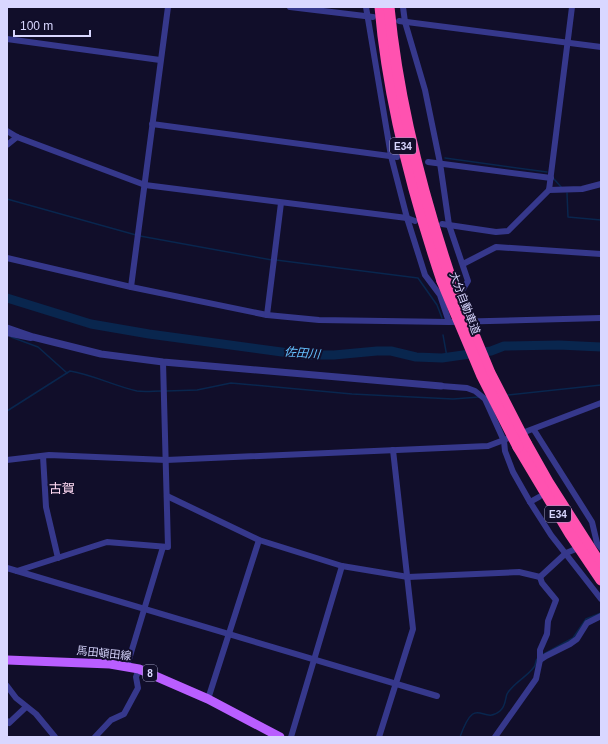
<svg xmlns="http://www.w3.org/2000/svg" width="608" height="744" font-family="Helvetica,'Noto Sans JP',sans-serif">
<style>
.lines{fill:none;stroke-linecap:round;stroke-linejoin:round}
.stream{stroke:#09264e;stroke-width:1.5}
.river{stroke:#09264e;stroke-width:9}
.minor{stroke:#36388c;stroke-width:6}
.tertiary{stroke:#36388c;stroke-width:7}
.primary{stroke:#b95eff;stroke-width:9}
.motorway{stroke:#ff52b0;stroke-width:11}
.motorway-bridge{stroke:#ff52b0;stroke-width:11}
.labels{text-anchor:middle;stroke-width:4;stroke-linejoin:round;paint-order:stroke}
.shield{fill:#110e2a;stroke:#9d9bbf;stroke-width:1}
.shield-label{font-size:10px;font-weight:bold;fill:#d9d7ff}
.street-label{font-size:11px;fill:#d9d7ff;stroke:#110e2a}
.water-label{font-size:12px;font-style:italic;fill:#65c1ff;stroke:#110e2a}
.quarter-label{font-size:13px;fill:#ffd9f3;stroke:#110e2a}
</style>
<rect width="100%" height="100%" fill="#110e2a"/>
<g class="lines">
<g class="stream">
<polyline points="445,158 547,172"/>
<polyline points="554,179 562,188"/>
<polyline points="567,193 568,217 601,220"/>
<polyline points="7,199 136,235"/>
<polyline points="140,236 272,260"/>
<polyline points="276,260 418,278 437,305 442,318"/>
<polyline points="443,335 447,357"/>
<polyline points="11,337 38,347 67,373"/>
<polyline points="166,391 197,390 231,383 352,394 453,399 479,397"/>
<polyline points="507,395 601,385"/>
<path d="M7,411L70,371C94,375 114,386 137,391C145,392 154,391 162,391"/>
<polyline points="542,655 573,638 586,619 601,613"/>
<path d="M460,737C476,692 482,726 500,711C506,706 505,699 507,694C513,683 527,677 534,667C536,665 535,662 537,659"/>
</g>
<polyline class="river" points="7,298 91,324 149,334 304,355 334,355 377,351 391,351 416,357 442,358 491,351 504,346 559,345 601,347"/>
<g class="minor">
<polyline points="290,7 373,17"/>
<polyline points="366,7 391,156 407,218 425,275 440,295 449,322"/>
<polyline points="403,7 405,22 425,90 440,163 449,225 468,281 463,289 455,291"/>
<polyline points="399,21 601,47"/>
<polyline points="7,39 160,60"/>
<polyline points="152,124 397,157"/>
<polyline points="7,131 17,137 145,185 407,218 415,221"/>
<polyline points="7,145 17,137"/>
<polyline points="428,162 551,178"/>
<polyline points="549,190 582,189 601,184"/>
<polyline points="442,224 496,232 508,231 549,190 572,7"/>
<polyline points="7,258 131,287 267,315 319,320 449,322 601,318"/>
<polyline points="463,264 496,247 601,254"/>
<polyline points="131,287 168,7"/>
<polyline points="267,315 281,203"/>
<polyline points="7,333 31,338"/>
<polyline points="441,386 467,388 475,391 485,399 504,441 505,451 513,472 530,502 551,535 601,599"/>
<polyline points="534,430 592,522 597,543 601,548"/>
<polyline points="43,456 46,507 58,558"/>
<polyline points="7,460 49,455 166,460 488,446 601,403"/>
<polyline points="167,496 259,540 342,566 408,577 519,572 540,577"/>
<polyline points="530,502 539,497"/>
<polyline points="7,568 437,696"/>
<polyline points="17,571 107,542 168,547 163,362"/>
<polyline points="540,577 566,553 576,549"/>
<polyline points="540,660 546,656 570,644 577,639 587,623 601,616"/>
<polyline points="127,666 163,547"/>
<polyline points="7,686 16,698 36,714 55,737"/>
<polyline points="208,699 259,540"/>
<polyline points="7,721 9,723 26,707"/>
<polyline points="95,737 111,720 124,714 138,688 136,677 139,669"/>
<polyline points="291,737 342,566"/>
<polyline points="379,737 413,629 393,450"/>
<polyline points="495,737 536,679 540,660 540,650 547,634 548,621 556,600 542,583 540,577"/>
</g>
<polyline class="tertiary" points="7,328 33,337 101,354 163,362 441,386"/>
<polyline class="primary" points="7,660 110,664 139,669 208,699 280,737"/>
<g class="motorway">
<path d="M380,7C388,101 412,192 442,281"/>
<path d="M389,7C398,101 421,190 451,279"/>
<polyline points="526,443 548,482 601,565"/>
<polyline points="518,447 570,534 601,580"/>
</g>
<g class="motorway-bridge">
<polyline points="451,279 490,373 526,443"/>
<polyline points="442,281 482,376 518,447"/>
</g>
</g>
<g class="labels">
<g class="shield">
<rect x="390" y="138" width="26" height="16" rx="3"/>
<rect x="545" y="506" width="26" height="16" rx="3"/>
<rect x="143" y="665" width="14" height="16" rx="3"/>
</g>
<g class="shield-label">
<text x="403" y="150">E34</text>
<text x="558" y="518">E34</text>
<text x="150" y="677">8</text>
</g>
<g class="street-label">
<text transform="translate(465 303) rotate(69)" y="4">大分自動車道</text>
<text transform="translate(104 653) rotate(6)" y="4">馬田頓田線</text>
</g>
<g class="water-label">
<text transform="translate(302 353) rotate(5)" y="4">佐田川</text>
</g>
<g class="quarter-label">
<text x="62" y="493">古賀</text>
</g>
</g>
<rect width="608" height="744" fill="none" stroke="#d9d7ff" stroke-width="16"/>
<path d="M14 30v6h76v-6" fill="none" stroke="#d9d7ff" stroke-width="2"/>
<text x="20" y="30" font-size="12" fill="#d9d7ff" stroke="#110e2a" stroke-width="3" paint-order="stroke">100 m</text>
</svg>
